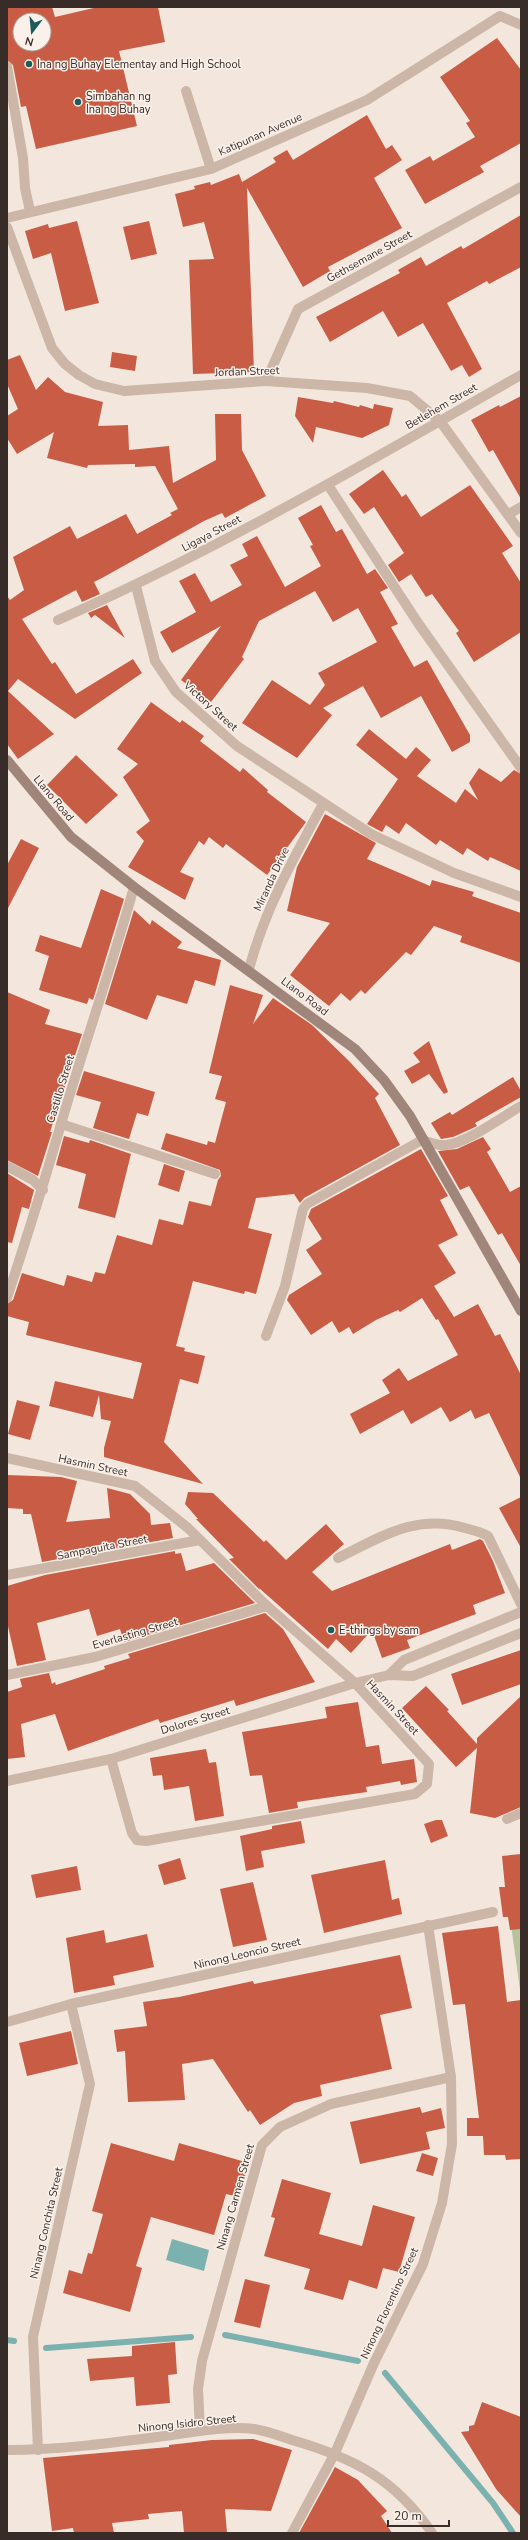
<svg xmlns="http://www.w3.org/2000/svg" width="528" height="2540" font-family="'Nunito Sans',sans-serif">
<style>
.green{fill:#b8c29c}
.water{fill:#7bb1af}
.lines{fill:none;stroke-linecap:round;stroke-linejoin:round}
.stream{stroke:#7bb1af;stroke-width:6}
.building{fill:#c85c45;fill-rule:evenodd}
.lane{stroke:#cbb6a8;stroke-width:10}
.street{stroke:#cbb6a8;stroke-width:10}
.secondary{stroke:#9f857a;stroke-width:10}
.poi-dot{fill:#1d5b5b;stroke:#faf1ea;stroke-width:1.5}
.labels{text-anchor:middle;stroke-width:3;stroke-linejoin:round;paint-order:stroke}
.poi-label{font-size:11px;fill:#382c29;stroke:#faf1ea;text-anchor:start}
.street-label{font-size:11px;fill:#382c29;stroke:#faf1ea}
</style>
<rect width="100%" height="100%" fill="#f3e7dd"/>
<polygon class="green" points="521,1924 521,1997 511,1925"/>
<polygon class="water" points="172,2239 209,2250 204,2271 166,2260"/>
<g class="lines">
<g class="stream">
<polyline points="225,2335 358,2361"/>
<polyline points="7,2340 14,2341"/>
<polyline points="46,2348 191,2337"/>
<polyline points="385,2373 493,2503 513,2533"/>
</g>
</g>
<g class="building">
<path d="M7,7H52L55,17L98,7H158L165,42L119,51L137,126L36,149L26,106L21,107L13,65L7,60ZM20,20H44V44H20Z"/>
<polygon points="497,38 521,70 521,143 480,166 484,172 425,204 405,170 430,156 433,161 475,137 466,123 470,121 440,77"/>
<polygon points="367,115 386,149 392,145 402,160 374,178 402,228 328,267 330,271 303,287 247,188 254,372 193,374 189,260 214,259 204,222 183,227 175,194 195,189 194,186 210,182 211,185 239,174 242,182 276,162 273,158 287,150 293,160"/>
<polygon points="521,215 521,267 489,284 487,281 447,303 482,369 469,377 462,365 451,371 423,323 398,337 383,311 330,342 316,317 400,273 398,270 421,257 426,266 461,246 463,249"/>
<polygon points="77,221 99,303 65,311 51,253 33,259 25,231 48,224 49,228"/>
<polygon points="149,221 157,254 131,260 123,227"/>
<polygon points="112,352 137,356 135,371 110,367"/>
<polygon points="20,355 36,390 48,377 65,392 103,402 98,426 128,425 129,450 169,446 173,483 216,460 215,414 241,414 242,450 266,496 225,518 222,513 204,521 102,578 94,582 100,594 82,602 76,590 22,619 52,664 55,662 76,694 133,659 142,673 75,719 18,679 8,691 54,734 18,759 7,744 7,596 10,600 24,590 13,557 70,526 77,539 126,514 137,534 172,515 170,513 178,509 155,466 135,467 135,464 88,465 87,468 47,458 54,432 17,454 7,438 7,416 18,409 7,384 7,360"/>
<polygon points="521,396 521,499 493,450 489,452 471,420 499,405 500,407"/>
<polygon points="298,397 333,403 334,401 359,407 360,405 373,409 374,404 393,408 389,425 362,438 316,427 313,443 295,416"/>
<polygon points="383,470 402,497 406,494 421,517 470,485 513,546 502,553 521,583 521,632 474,662 456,633 459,631 432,594 426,597 411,574 399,582 388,565 404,553 374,507 364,514 349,494"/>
<polygon points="321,505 336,532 342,529 367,574 375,569 388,588 380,592 398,624 391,627 414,667 427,660 470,735 470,742 452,752 421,696 381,718 363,686 323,708 332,715 297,758 242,723 272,680 310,705 325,685 318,673 377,642 358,608 333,622 315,591 259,621 242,657 244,659 211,702 181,680 221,626 172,653 160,632 196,612 179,581 195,573 211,602 242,585 230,565 248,556 242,544 257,536 285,587 321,566 310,546 313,545 298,518"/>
<polygon points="107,605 125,638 95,615 91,618 88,613"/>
<polygon points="151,702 180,723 182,720 204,736 200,741 240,772 243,768 268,790 267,792 306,822 267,875 226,844 223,848 209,837 204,845 199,841 180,872 194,878 185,900 128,867 144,841 136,832 150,821 123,777 138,764 117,749"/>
<polygon points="369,729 406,759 416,747 431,760 417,776 456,803 465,789 478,800 469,783 479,768 501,782 514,770 521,774 521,871 490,857 488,861 467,848 463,855 440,840 436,845 406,823 399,834 386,825 382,832 367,824 398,779 356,745"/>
<polygon points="76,755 118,795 86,824 47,785"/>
<polygon points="325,814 376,843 367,859 430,886 432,880 474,892 472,896 521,913 521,963 460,942 462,936 434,926 411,955 406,952 365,994 361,990 350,1001 341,993 329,1006 290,975 330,923 287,911 297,867"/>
<polygon points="21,839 39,848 7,910 7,865"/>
<polygon points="101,889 124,899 93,1000 89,998 87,1004 39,990 49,956 35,951 40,935 81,948"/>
<polygon points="134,910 150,925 152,920 182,942 177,948 221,960 215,986 195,980 187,1004 157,995 147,1020 105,1004"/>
<polygon points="230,985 263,995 253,1024 273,998 312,1025 350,1062 379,1094 375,1098 400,1145 304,1198 300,1203 294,1194 256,1198 248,1228 272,1234 256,1294 245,1291 244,1294 193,1281 176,1346 185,1348 184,1351 205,1356 198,1384 180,1379 164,1442 203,1484 104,1457 104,1448 111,1421 101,1419 99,1395 93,1417 49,1406 55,1381 133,1399 142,1363 26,1335 29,1322 7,1316 7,1304 13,1300 22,1273 64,1286 67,1275 92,1282 95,1272 105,1274 117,1235 152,1245 159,1219 183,1225 189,1201 211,1206 218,1180 221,1176 220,1170 161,1149 166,1133 207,1145 208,1141 215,1143 226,1102 215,1099 222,1076 209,1073"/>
<polygon points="7,992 50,1010 45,1024 82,1034 50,1132 52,1132 38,1176 7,1160"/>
<polygon points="429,1041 448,1092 444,1094 429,1074 412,1084 404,1071 420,1062 413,1053"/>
<polygon points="84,1071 155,1092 148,1116 137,1113 129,1139 93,1128 101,1102 76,1095"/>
<polygon points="513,1077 521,1091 521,1097 475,1123 477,1126 471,1129 453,1137 441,1139 431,1123 450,1112 452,1115"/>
<polygon points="64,1136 89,1143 90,1140 131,1154 115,1218 78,1208 86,1174 56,1165"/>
<polygon points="483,1137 491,1149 487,1152 510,1192 521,1186 521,1266 502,1233 498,1235 469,1186 460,1190 438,1151 457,1149"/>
<polygon points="421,1149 448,1196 440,1200 458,1235 438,1245 456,1273 434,1286 454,1317 478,1304 495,1336 500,1334 521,1375 521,1479 489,1413 475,1419 471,1410 450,1422 441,1407 411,1424 403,1410 360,1434 350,1414 390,1393 382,1380 399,1368 408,1381 458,1355 438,1319 436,1320 422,1298 400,1312 398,1310 376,1320 353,1334 349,1327 339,1333 332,1321 311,1335 287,1300 289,1295 322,1274 306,1250 322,1239 308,1217 311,1209"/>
<polygon points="164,1164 185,1171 179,1192 158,1185"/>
<polygon points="7,1173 34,1190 29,1209 22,1207 12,1243 7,1242"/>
<polygon points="17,1400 40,1406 30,1440 8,1434"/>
<polygon points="7,1475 61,1477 77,1481 66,1522 110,1518 107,1488 130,1494 150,1514 151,1525 170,1523 173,1538 42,1562 31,1514 23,1514 23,1509 7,1508"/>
<polygon points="188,1492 213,1493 264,1542 266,1540 286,1560 326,1524 344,1544 312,1572 332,1591 450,1544 452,1550 480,1539 483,1541 493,1561 505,1593 473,1605 476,1614 407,1640 410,1648 382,1658 372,1630 351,1653 336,1639 328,1649 259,1588 260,1590 229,1559 234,1558 196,1519 198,1519 185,1504"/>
<polygon points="521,1497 521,1548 499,1508"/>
<polygon points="175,1551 175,1554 181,1553 186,1571 214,1563 255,1603 124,1642 120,1629 97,1636 89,1609 37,1623 46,1660 17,1666 7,1622 7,1586 45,1575"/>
<polygon points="265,1613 283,1629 315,1682 236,1706 234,1700 160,1723 158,1719 68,1751 55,1714 21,1724 25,1757 7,1759 7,1692 22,1687 20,1679 49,1673 52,1684 55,1682 56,1685 105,1669 104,1666 130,1658 128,1654"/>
<polygon points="521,1650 521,1684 462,1705 451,1674"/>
<polygon points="426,1686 449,1710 447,1711 477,1744 477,1738 521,1696 521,1807 495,1818 470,1813 477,1748 456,1767 402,1708"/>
<polygon points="358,1702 366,1747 379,1745 382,1764 414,1759 417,1782 401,1785 400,1781 366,1787 367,1792 297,1802 298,1808 269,1813 262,1775 250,1776 242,1732 327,1718 325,1707"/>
<polygon points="206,1749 209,1763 216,1762 224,1816 195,1821 189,1786 164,1790 162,1775 153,1776 150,1758"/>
<polygon points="436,1820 442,1820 448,1836 431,1843 424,1824"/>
<polygon points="301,1821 305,1843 261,1851 264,1867 246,1871 240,1836 272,1829 272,1826"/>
<polygon points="521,1854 521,1929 510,1930 508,1917 503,1917 499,1887 505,1887 502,1856"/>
<polygon points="180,1858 186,1879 164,1885 158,1865"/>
<polygon points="385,1860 392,1900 399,1898 402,1914 324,1933 311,1875"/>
<polygon points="77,1866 81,1890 36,1898 31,1875"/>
<polygon points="253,1882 267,1940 233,1947 220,1889"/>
<polygon points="498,1926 507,2002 521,2000 521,2159 506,2160 505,2155 484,2155 483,2136 467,2136 467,2118 479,2118 470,2043 465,2004 453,2005 442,1933"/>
<polygon points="104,1930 106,1943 147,1934 154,1967 113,1976 115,1985 74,1993 66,1938"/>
<polygon points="400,1955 412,2008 380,2015 392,2069 320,2085 322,2096 294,2103 260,2125 250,2110 248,2112 213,2059 182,2064 185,2100 128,2102 125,2051 117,2052 114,2030 147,2026 143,2002 179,1997 253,1981 254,1984"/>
<polygon points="71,2031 78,2064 27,2076 19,2043"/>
<polygon points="420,2107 422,2113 441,2108 445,2128 426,2132 430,2149 360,2164 350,2122"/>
<polygon points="111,2143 174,2161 179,2143 249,2163 239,2197 226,2194 214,2235 151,2217 136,2266 142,2268 130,2312 63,2293 69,2270 82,2274 88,2253 92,2254 103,2214 92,2211"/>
<polygon points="422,2153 438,2158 433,2176 416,2171"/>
<polygon points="282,2179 331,2193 319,2234 362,2246 373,2205 415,2217 399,2272 383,2268 377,2289 349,2280 343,2300 304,2289 310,2269 264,2256 275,2218 271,2217"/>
<polygon points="245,2279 270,2285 260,2328 234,2322"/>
<polygon points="175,2342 177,2374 168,2375 170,2403 136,2406 134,2377 90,2381 87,2359 132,2356 132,2346"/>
<polygon points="482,2402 521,2417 521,2517 496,2489 461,2432 469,2431 469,2426 474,2425"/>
<polygon points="253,2439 292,2450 271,2511 225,2509 227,2533 184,2533 182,2511 148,2514 149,2519 112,2523 114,2533 74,2533 73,2528 52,2531 43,2458 169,2447 169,2445 212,2440"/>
<polygon points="335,2467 358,2480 387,2511 381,2516 392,2533 299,2533"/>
</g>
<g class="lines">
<g class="lane">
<polyline points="7,66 23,158 25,188 30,211"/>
<polyline points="186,91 211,169"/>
<path d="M422,1140C430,1143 438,1146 446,1145C467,1143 502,1117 521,1106"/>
<path d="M338,1558C381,1537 416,1513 465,1528C473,1530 481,1532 488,1536L521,1604"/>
</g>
<g class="street">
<polyline points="7,218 211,169 367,100 500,16 521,25"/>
<polyline points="7,227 52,348 65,364 79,375 95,384 124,391 266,381 367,388 410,396 440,421 521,533"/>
<polyline points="266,381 298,309 521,187"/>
<polyline points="328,485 418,623 521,768"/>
<polyline points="509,514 521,507"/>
<polyline points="136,586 155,661 176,692 237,746 371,834 454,873 521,897"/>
<path d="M58,620C218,550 369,461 521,375"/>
<path d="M249,969C265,909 294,857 323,804"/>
<polyline points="61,1124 215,1174"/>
<polyline points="7,1166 33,1180 43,1190"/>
<path d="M7,1298C26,1240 44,1183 61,1124C84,1045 112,966 134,887"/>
<polyline points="266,1336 285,1286 303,1209 307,1204 422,1140"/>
<polyline points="7,1458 135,1486 188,1528 267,1606 355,1683 429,1764 427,1784 415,1794 146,1841 137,1840 132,1833 111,1759"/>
<polyline points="7,1575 200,1540"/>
<polyline points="7,1675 95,1657 267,1606"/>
<polyline points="389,1675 404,1660 521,1612"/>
<polyline points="7,1781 111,1759 355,1683 389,1675 413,1676 521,1633"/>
<polyline points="507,1819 521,1813"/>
<polyline points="7,2022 71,2004 493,1912"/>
<polyline points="200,2431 198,2389 202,2361 262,2145 280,2127 331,2104 451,2077"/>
<path d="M7,2450C59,2450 112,2443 164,2436C188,2433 231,2425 254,2429C267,2431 280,2436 292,2440C354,2458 395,2479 432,2533"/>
<polyline points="38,2450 33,2337 90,2084 71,2004"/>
<polyline points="292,2533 335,2453 374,2363 423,2264 442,2203 452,2144 451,2077 428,1925"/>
</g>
<polyline class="secondary" points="7,760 71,837 134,887 355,1049 384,1080 410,1116 521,1311"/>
</g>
<g class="poi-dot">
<circle cx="29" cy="64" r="4"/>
<circle cx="78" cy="102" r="4"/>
<circle cx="331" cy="1630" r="4"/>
</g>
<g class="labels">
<g class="poi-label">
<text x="37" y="68">Ina ng Buhay Elementay and High School</text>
<text x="86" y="100">Simbahan ng<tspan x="86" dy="13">Ina ng Buhay</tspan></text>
<text x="339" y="1634">E-things by sam</text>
</g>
<g class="street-label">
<text transform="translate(260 134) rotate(-24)" y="4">Katipunan Avenue</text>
<text transform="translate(369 256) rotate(-29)" y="4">Gethsemane Street</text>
<text transform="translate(247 371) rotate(-2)" y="4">Jordan Street</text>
<text transform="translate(441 406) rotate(-30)" y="4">Betlehem Street</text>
<text transform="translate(211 533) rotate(-28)" y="4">Ligaya Street</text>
<text transform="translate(211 706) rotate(42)" y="4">Victory Street</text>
<text transform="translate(54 798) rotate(50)" y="4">Llano Road</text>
<text transform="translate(271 879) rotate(-65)" y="4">Miranda Drive</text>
<text transform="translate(305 996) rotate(37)" y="4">Llano Road</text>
<text transform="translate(60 1089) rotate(-73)" y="4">Castillo Street</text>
<text transform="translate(93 1465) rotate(12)" y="4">Hasmin Street</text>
<text transform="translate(102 1547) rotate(-11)" y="4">Sampaguita Street</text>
<text transform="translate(135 1633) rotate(-16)" y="4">Everlasting Street</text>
<text transform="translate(393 1707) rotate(47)" y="4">Hasmin Street</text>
<text transform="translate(195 1720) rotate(-17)" y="4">Dolores Street</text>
<text transform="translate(247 1953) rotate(-13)" y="4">Ninong Leoncio Street</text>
<text transform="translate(235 2197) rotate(-74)" y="4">Ninang Carmen Street</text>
<text transform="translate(46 2223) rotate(-77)" y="4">Ninang Conchita Street</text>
<text transform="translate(389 2303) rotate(-65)" y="4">Ninong Florentino Street</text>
<text transform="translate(187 2423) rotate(-6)" y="4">Ninong Isidro Street</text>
</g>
</g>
<rect width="528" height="2540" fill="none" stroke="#382c29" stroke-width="16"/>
<g transform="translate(32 32) rotate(196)"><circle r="19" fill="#faf1ea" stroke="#aca29d"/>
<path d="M0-3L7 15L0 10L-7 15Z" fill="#1d5b5b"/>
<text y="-6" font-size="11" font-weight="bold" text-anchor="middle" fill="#382c29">N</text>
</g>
<path d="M388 2520v6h61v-6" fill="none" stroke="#382c29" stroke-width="2"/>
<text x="394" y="2520" font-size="12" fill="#382c29" stroke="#faf1ea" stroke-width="3" paint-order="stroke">20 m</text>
</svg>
